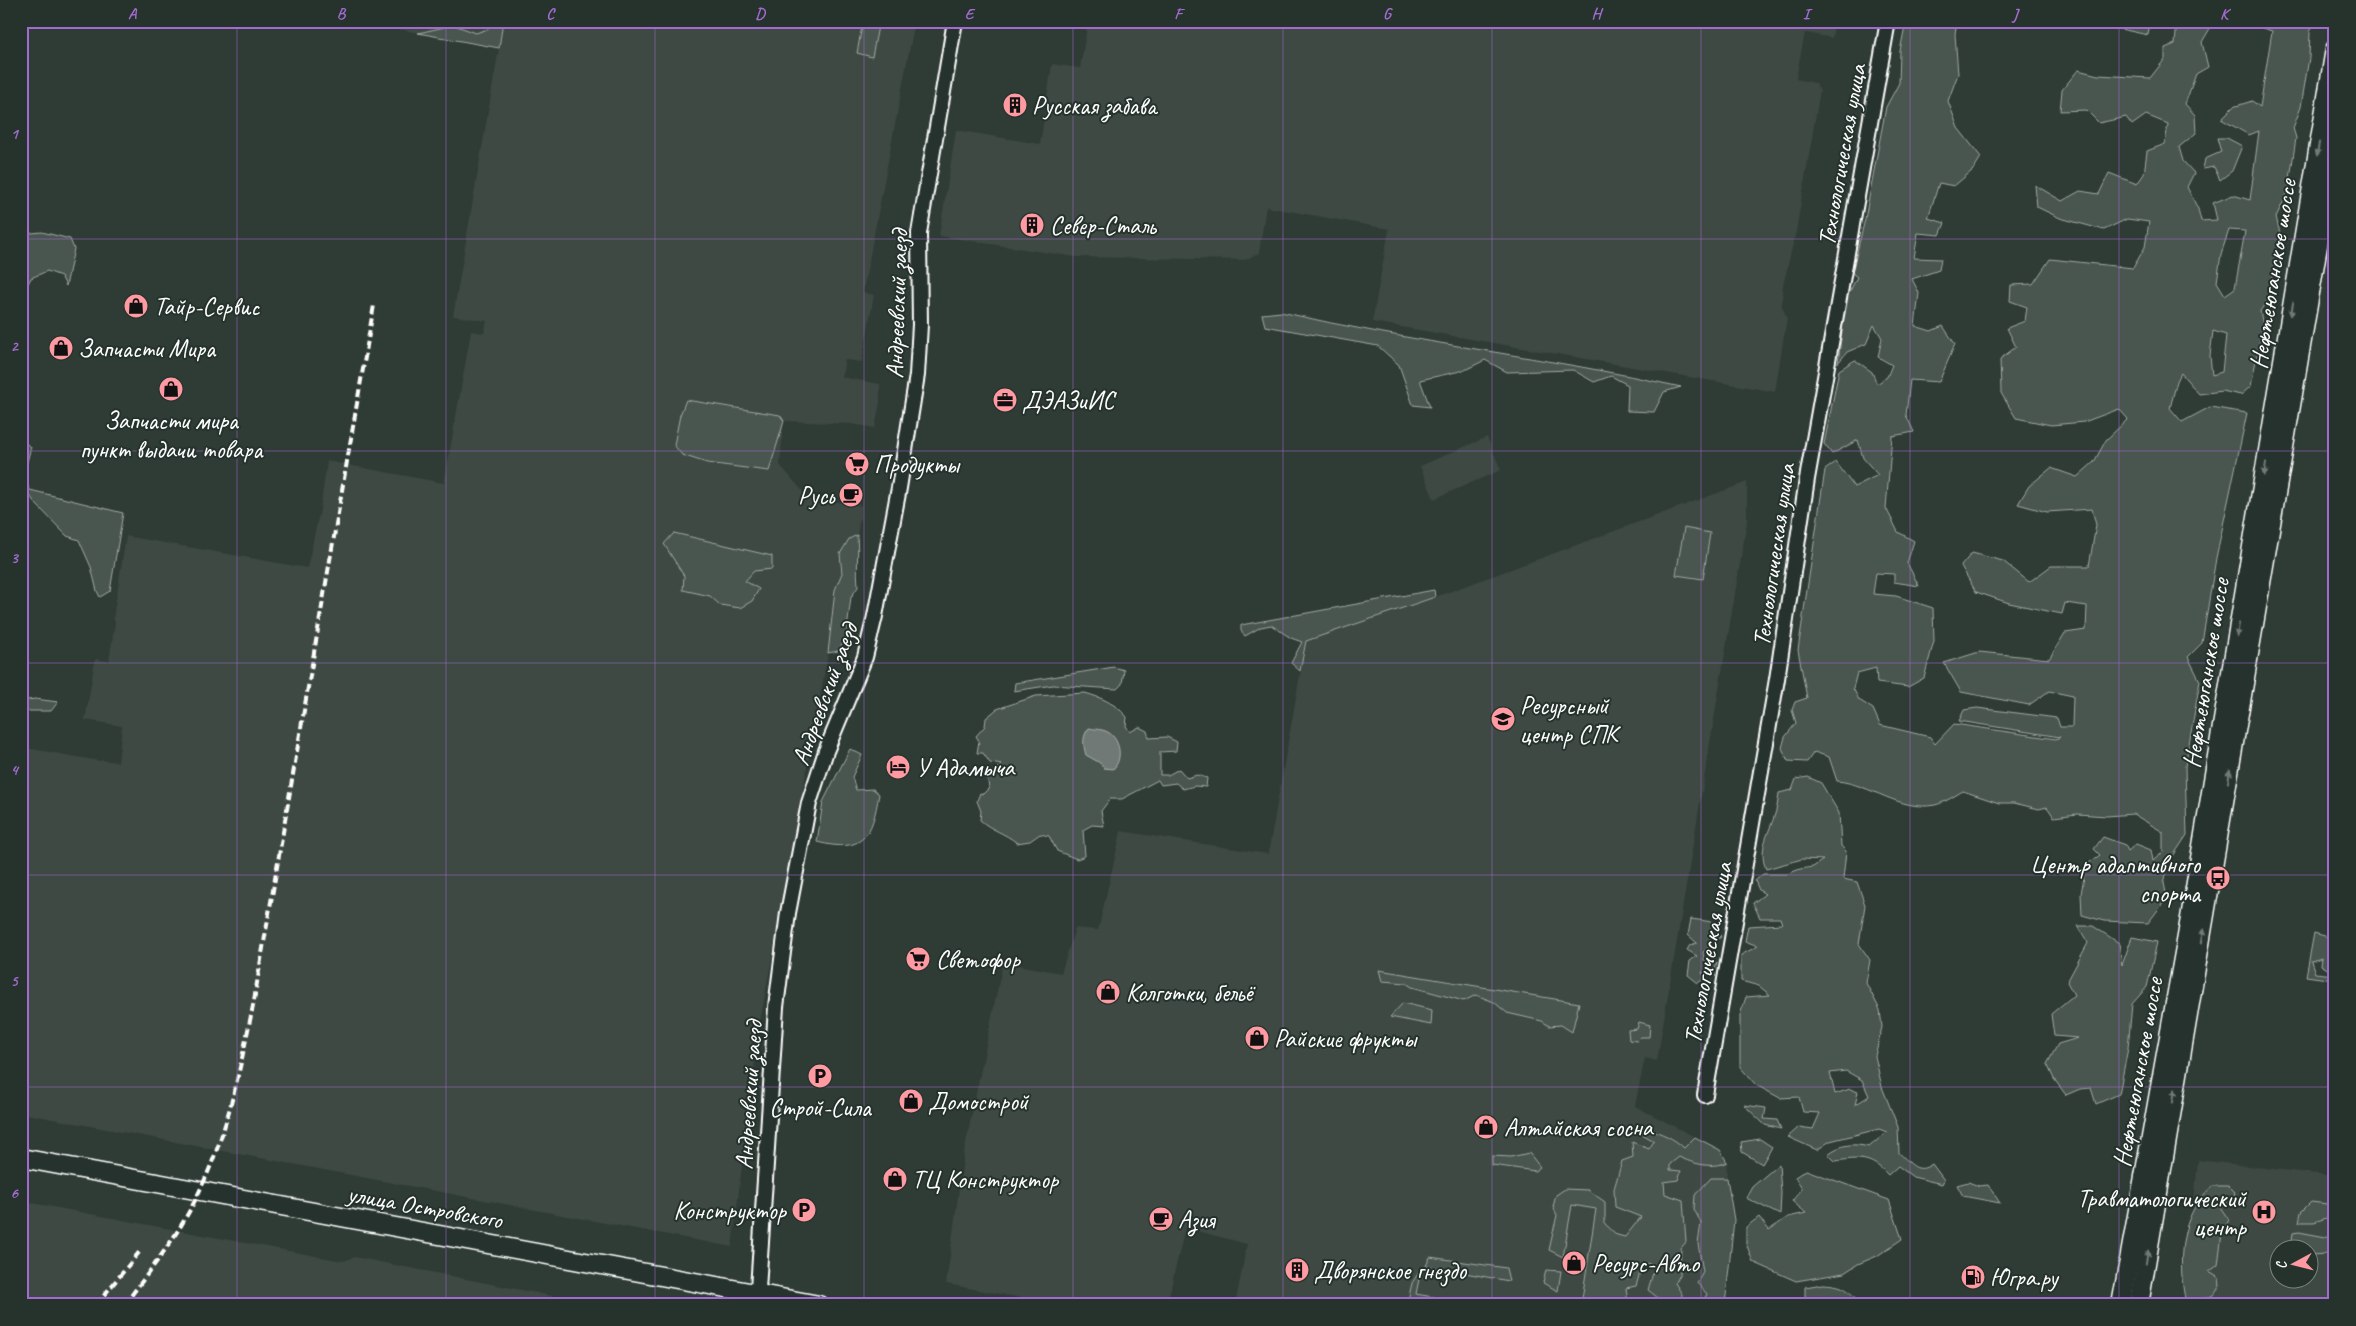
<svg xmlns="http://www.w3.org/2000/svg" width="2356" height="1326" font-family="Caveat,sans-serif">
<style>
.built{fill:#3c4842;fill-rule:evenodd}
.green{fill:#4a544f;stroke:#a4aaa7;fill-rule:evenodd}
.water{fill:#707975;stroke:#a9afac}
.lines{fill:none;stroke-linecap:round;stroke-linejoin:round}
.minor-casing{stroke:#fff;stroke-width:18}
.major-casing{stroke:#fff;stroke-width:21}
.minor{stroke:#26332d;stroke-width:14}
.major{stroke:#26332d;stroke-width:18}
.rail{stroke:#fff;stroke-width:4;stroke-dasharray:8 4;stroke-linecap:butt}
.oneway{fill:#727a76}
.grid{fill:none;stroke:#a36bd2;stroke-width:1;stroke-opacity:0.55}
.labels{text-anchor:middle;stroke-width:4;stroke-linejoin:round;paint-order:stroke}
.poi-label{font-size:25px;fill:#fff;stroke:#26332d;text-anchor:start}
.street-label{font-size:25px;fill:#fff;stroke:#26332d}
.neatline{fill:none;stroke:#a36bd2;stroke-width:2}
.grid-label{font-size:16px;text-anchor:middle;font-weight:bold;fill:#a36bd2}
</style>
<rect width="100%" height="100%" fill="#2f3b35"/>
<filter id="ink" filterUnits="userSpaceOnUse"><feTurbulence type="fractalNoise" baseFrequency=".02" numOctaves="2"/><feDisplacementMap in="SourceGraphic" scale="10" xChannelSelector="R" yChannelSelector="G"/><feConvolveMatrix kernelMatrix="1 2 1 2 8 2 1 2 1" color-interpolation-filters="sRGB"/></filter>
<g filter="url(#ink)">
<g class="built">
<polygon points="355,21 915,21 863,292 874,295 862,362 845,360 842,377 880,384 880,403 875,428 851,424 784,421 780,465 808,497 862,506 838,651 828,654 760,1023 732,1247 21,1113 21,747 100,761 101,760 118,762 122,726 85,720 95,659 109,661 115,622 113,618 126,536 307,568 320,509 327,461 444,483 471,331 484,333 487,321 453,316 499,48"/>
<polygon points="1088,21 1835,21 1832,38 1805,33 1796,79 1816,83 1820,91 1796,232 1783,286 1782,306 1787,318 1775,392 1372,322 1389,229 1266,207 1259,253 1245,260 1075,257 939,236 956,130 1040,144 1052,64 1080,68"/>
<polygon points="1487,437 1501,470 1434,499 1420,466"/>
<polygon points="1747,482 1747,522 1657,1061 1645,1058 1635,1106 1720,1150 1727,1162 1724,1305 1235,1305 1247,1244 1185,1228 1167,1305 1059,1305 946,1284 964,1152 1003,962 1061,973 1075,928 1098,930 1121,831 1268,854 1306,641 1435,597"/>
<path d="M2198,1160L2335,1176V1305H2184ZM2278,1248H2308V1278H2278Z"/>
<polygon points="21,1201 343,1261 355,1257 598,1305 21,1305"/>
</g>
<g class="green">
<polygon points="492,21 503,21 499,48 418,33 454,25 476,33 488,29"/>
<polygon points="863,21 879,21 872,57 857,53"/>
<path d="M1906,21H1957L1955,34L1958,74L1948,101L1958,128L1981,157L1973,170L1954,186L1939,183L1928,218L1945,223L1940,235L1918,233L1914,258L1941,259L1939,270L1912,279L1919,293L1915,326L1931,331L1943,326L1955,344L1939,382L1910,380L1906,415L1914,432L1892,436L1886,508L1898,532L1914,541L1907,563L1919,586L1894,582V574L1876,573L1873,594L1896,596L1933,608L1934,641L1924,678L1908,687L1877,683L1876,668L1857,673L1853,688L1859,700L1873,709L1880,725L1930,737L1935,744L1954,724L2056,739L2060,737L1959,721L1964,710L1977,708L2057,718L2060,727H2072L2073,696L2049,691L2029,705L1961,692L1944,663L1979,652L2049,659L2065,633L2086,630L2087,606L2065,603L2062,614L2009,603L1976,592L1961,566L1972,553L2003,561L2029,582L2051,566H2089L2096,525L2092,509L2047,512L2018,504L2029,486L2051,468L2077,477L2094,462L2106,440L2128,419L2119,409L2084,422L2051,425L2016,418L2001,393L2000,359L2016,347L2007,328L2025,321L2027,307L2010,301L2011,285L2033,284L2050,259L2133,268L2145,247L2149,222L2127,219L2104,230L2060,218L2037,207L2035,185L2062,201L2080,191L2099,194L2109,173L2137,184L2144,174L2147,151L2165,144L2168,124L2146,115L2132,125L2126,117L2099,123L2086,110L2060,111L2062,90L2078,70L2098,75L2150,78L2165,59V48L2175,44L2177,21H2211L2212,25L2202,42L2208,67L2196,74L2185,104L2195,115L2196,133L2179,147L2183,161L2194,173L2187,187L2198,209L2201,221L2217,220L2213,203L2233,195L2250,200L2259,131L2249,135L2221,119L2233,107L2252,101L2260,107L2272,31L2256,26L2253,21H2315L2310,32L2309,58L2301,107L2293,128L2296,138L2288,192L2276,217L2280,233L2268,300L2260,311L2263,325L2251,386L2241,395L2222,391L2199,394L2181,373L2177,381L2170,408L2182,422L2210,407L2247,413L2216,558L2202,643L2188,657L2200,681L2185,767L2187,835L2169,862L2164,883L2167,898L2148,923L2104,921L2082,915L2081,894L2086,865L2100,855L2094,849L2103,837L2125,845L2128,851L2136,844L2151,850L2153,861L2163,852V832L2133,814L2107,816L2077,814L2054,817L2047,807L2039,809L2014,803H1999L1963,791C1954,796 1944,803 1935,805C1901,812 1870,784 1837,781L1829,757L1814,752L1807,762L1788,761L1782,748L1785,737L1796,723L1792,710L1795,702L1807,698L1798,650L1825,470L1836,462L1854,487L1878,475L1863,458L1858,440L1832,454L1824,444L1839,370L1855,360L1872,372L1877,384L1887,377L1892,365L1878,357L1882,338L1874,325L1866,344L1847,352L1838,363L1846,299L1857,277L1852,273L1865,219L1886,107L1899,83L1900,51ZM2229,230L2245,231L2235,288L2225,295L2217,282L2221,254ZM2213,331L2226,335L2222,372L2212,375L2210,356Z"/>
<polygon points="2083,21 2166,21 2150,22 2148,35"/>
<polygon points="2217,138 2227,138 2242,146 2232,171 2220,180 2214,167 2203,169 2205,159 2221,152"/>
<polygon points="42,232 70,239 74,249 66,286 61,276 47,271 31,278 23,293 21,234"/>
<path d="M1281,312C1413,343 1549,357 1681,387L1664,392L1654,412L1627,411L1628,385L1611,376L1594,382L1573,370L1507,372L1485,360L1465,370L1420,380L1430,407L1413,405L1399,365L1378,346L1265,326L1262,314Z"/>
<polygon points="686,400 780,415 784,421 769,471 707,463 682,455 674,445 680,415"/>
<polygon points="21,440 31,447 23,477 30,490 123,513 110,591 100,597 97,591 91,567 79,540 67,536 35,503 21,483"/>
<polygon points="1684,528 1710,533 1703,579 1676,575"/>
<polygon points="674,533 772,556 772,569 754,571 745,581 759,589 752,601 740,608 720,605 710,596 683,590 684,576 664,544"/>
<path d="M857,535C859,553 856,569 858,587L851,597L846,638L838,651L828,653L835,590L842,573L840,554L849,539Z"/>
<polygon points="1434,590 1435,597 1306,641 1300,671 1291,663 1302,642 1291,638 1271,625 1261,627 1245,636 1241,631 1241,625"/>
<polygon points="1114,667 1124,670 1122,684 1117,689 1053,685 1014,691 1015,683"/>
<path d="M1085,693C1102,698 1115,703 1127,717L1126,726L1130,732L1139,727L1147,731L1149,738L1167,737L1177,742L1176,751L1160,752V775H1168L1179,769L1187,778L1197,775L1207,778L1206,787L1195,786L1183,789L1176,783L1161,785L1158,780L1122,799H1110L1101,811L1104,826L1092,825L1083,830L1085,856L1077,859L1057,851L1049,836L1040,834L1030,841L1017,843C1005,833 991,830 980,820L981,811L977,801L980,793L983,794L989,788L987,776L1002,765L990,763L983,753H977L979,741L976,736L985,726L986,718L997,709L1036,696Z"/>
<polygon points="35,699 58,702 51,711 21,711 21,701"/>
<path d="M850,749L862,755L852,777L856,790L873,789L879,794C872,836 864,854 817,842L823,802Z"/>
<path d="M1808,777L1821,783L1839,813L1841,846L1846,851L1843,879L1857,882L1865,905L1859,944L1870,960L1866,983L1880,1010L1882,1027L1875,1056L1882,1087L1898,1127L1899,1153C1911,1163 1917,1175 1932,1164L1944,1180L1942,1184L1913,1177L1898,1166L1888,1175C1870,1156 1860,1158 1835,1161L1828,1154C1841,1144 1853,1143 1869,1147L1887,1132L1879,1129L1830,1141L1817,1150L1788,1137L1799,1127L1813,1129L1820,1113L1803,1112L1799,1097L1780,1098L1756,1085L1740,1067V1015L1746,997L1770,995L1759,986L1741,981V955L1758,946L1745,941L1748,926L1782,924L1780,918H1760L1753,903L1765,894L1759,890L1755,881L1763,874H1787L1800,869L1813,867L1823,860L1802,859L1766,869C1758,850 1768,835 1774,817C1777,809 1778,801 1779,793L1792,790L1796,779ZM1846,1071L1862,1080L1869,1096L1855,1105L1858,1092L1850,1089L1835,1094L1830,1073Z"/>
<polygon points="1691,919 1713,922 1721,937 1703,952 1704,960 1717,963 1714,973 1702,972 1704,978 1698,983 1688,975 1690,961 1697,956 1687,950 1690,945 1697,943 1688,935"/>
<polygon points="2078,926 2093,926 2119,943 2122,965 2132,937 2157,942 2147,987 2132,1004 2128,1048 2119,1094 2096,1104 2091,1088 2080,1089 2066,1095 2054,1079 2047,1064 2058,1044 2078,1038 2054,1036 2051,1014 2074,995 2067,982 2088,943"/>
<polygon points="2314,933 2335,939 2335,966 2329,970 2321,965 2322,958 2311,961 2315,973 2335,975 2335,980 2306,976"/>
<polygon points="1379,970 1579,1003 1572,1032 1561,1025 1549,1026 1542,1021 1507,1013 1494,1002 1476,995 1464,1001 1412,987 1406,983 1382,981"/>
<polygon points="1403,1003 1432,1010 1431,1025 1390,1017"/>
<polygon points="1639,1022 1650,1025 1649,1037 1641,1037 1637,1041 1629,1040 1628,1030 1637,1029"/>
<polygon points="1744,1105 1766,1108 1764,1119 1777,1120 1781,1129 1765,1125"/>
<path d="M1648,1129C1661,1133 1674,1138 1684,1148L1695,1137L1720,1150L1727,1162C1712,1169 1694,1164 1679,1157L1670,1164V1170L1681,1171L1678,1180L1664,1182L1665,1194L1683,1200L1686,1242L1681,1248L1680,1275L1675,1283L1682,1294L1681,1305H1661L1662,1301L1648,1290L1655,1266L1643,1262L1636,1286L1626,1288L1628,1305H1581L1596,1209L1572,1205L1563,1257L1549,1250L1557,1215L1553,1207L1556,1195L1565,1189L1588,1190L1605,1202V1224L1617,1235L1625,1237L1641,1217L1615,1207L1614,1189L1622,1161L1633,1157L1632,1142L1649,1149L1654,1141L1642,1134Z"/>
<polygon points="1760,1139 1772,1147 1762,1164 1742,1152 1741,1142"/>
<polygon points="1529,1153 1540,1167 1535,1171 1492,1165 1492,1156 1511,1157"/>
<polygon points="1779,1164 1781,1193 1780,1215 1746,1198 1752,1187"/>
<polygon points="1806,1170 1889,1200 1902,1239 1877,1256 1858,1264 1844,1273 1796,1281 1753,1262 1746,1243 1746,1227 1759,1217 1769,1230 1788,1217 1806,1213 1792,1201 1802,1189 1795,1177"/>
<polygon points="1711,1178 1727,1178 1734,1220 1725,1305 1701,1305 1707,1294 1697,1283 1703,1271 1698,1244 1701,1223 1694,1209 1695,1195"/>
<polygon points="1968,1182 1979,1186 1988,1185 2000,1203 1963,1196 1957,1185"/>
<path d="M2213,1186H2228L2235,1193L2233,1204L2226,1203L2220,1207L2229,1220L2222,1233L2218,1265L2209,1272L2219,1278L2220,1286L2212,1296L2186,1303C2177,1264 2179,1213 2213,1186Z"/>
<polygon points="2311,1202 2335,1205 2333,1216 2314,1222 2299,1222 2301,1212"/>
<polygon points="2299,1232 2331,1238 2329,1254 2309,1255 2308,1248 2291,1248 2293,1233"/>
<polygon points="1430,1257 1506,1268 1509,1281 1426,1266"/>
<polygon points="1421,1269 1416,1294 1450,1300 1449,1305 1407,1305 1412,1283"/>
<polygon points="1546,1270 1561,1271 1558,1291 1543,1283"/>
<path d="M1823,1284C1842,1285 1849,1288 1860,1305L1805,1304V1287Z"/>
</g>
<path class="water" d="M1089,728C1094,729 1097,729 1102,730C1119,733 1125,758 1113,769L1104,768L1100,763L1086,755C1083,745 1082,736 1089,728Z"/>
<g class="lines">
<defs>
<g id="minor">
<polyline points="1705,1095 1777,679 1807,479 1888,21"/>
<polyline points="757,1305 776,1007 788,913 809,803 826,751 865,657 875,616 899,488 917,375 920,325 919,233 955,21"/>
</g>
<g id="major">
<polyline points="21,1158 819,1305"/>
<polyline points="2121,1305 2187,936 2335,49"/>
<polyline points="2139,1305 2335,145"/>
</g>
</defs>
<use href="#minor" class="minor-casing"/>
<use href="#major" class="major-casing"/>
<use href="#minor" class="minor"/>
<use href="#major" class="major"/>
<g class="rail">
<polyline points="96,1305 141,1250"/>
<path d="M124,1305C152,1268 181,1232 200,1190C228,1132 240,1068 253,1006L374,305"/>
</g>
</g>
<defs><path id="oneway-solid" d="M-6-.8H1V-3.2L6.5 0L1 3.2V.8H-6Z" transform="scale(1.25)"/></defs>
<g class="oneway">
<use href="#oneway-solid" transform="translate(2318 149) rotate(99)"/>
<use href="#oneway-solid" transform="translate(2292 309) rotate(99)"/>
<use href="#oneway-solid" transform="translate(2265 469) rotate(99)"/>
<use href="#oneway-solid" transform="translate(2238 630) rotate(99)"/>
<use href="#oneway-solid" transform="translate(2229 776) rotate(-81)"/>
<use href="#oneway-solid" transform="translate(2202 936) rotate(-80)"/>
<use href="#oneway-solid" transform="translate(2174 1096) rotate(-80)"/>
<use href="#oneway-solid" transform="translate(2147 1257) rotate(-80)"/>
</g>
</g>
<path class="grid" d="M237,21V1305M446,21V1305M655,21V1305M864,21V1305M1073,21V1305M1283,21V1305M1492,21V1305M1701,21V1305M1910,21V1305M2119,21V1305M21,239H2335M21,451H2335M21,663H2335M21,875H2335M21,1087H2335"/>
<defs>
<symbol id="building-disc" viewBox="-11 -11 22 22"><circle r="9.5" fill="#ff9aa2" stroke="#26332d"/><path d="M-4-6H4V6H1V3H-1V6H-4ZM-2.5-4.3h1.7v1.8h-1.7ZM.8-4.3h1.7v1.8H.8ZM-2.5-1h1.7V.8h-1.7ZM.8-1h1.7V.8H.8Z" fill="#111"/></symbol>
<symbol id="shop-disc" viewBox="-11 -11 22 22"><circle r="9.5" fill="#ff9aa2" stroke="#26332d"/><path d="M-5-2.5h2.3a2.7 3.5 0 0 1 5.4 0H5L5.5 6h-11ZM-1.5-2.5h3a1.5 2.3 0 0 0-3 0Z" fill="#111"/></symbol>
<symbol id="office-disc" viewBox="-11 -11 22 22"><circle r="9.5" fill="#ff9aa2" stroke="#26332d"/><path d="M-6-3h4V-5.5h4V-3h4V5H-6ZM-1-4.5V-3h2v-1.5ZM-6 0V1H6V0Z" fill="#111"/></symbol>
<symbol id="supermarket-disc" viewBox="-11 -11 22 22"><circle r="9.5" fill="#ff9aa2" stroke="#26332d"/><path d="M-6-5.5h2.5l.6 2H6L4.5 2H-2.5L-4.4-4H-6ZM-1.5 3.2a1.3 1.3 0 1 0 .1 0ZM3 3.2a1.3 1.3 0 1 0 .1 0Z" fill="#111"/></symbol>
<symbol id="cafe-disc" viewBox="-11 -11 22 22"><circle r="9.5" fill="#ff9aa2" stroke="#26332d"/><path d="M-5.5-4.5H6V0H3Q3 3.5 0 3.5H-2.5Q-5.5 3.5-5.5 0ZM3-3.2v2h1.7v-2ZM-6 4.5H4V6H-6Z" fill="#111"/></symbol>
<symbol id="university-disc" viewBox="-11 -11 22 22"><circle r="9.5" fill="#ff9aa2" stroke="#26332d"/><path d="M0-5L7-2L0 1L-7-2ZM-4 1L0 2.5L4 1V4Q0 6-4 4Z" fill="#111"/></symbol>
<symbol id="hotel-disc" viewBox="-11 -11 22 22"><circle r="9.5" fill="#ff9aa2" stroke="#26332d"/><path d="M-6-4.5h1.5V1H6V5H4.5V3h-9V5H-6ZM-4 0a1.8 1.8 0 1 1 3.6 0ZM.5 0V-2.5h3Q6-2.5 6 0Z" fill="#111"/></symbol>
<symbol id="bus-disc" viewBox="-11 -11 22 22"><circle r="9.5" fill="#ff9aa2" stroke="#26332d"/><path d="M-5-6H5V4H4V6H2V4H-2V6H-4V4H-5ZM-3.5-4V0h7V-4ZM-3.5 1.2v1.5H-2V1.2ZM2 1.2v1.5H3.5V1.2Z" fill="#111"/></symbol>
<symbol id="parking-disc" viewBox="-11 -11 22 22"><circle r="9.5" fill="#ff9aa2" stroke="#26332d"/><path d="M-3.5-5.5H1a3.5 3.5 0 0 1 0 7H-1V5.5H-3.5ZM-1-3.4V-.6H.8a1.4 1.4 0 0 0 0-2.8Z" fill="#111"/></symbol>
<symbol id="hospital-disc" viewBox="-11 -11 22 22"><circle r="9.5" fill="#ff9aa2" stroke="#26332d"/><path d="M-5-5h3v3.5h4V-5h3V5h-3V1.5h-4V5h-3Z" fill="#111"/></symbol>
<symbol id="fuel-disc" viewBox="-11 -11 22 22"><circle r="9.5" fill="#ff9aa2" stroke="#26332d"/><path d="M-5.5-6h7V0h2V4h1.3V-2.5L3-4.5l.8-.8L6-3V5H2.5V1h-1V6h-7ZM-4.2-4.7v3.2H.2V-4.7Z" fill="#111"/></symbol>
</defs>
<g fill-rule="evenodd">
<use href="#building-disc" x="1001" y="91" width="28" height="28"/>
<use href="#building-disc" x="1018" y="211" width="28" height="28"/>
<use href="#shop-disc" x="122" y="292" width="28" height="28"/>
<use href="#shop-disc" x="47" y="334" width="28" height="28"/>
<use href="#shop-disc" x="157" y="375" width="28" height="28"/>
<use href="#office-disc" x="991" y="386" width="28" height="28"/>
<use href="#supermarket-disc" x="843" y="450" width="28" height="28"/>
<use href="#cafe-disc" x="837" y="481" width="28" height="28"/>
<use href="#university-disc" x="1489" y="705" width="28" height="28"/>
<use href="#hotel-disc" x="884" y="753" width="28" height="28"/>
<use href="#bus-disc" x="2204" y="864" width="28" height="28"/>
<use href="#supermarket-disc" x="904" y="945" width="28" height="28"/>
<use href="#shop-disc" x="1094" y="978" width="28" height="28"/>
<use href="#shop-disc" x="1243" y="1024" width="28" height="28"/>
<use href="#parking-disc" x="806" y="1062" width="28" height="28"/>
<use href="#shop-disc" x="897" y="1087" width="28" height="28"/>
<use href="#shop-disc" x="1472" y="1113" width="28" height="28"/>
<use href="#shop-disc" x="881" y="1165" width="28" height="28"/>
<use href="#parking-disc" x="790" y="1196" width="28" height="28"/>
<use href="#hospital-disc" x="2250" y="1198" width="28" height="28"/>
<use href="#cafe-disc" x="1147" y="1205" width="28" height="28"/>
<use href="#shop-disc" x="1560" y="1249" width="28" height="28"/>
<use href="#building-disc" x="1283" y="1256" width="28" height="28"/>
<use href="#fuel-disc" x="1959" y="1263" width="28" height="28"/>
</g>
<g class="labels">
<g class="poi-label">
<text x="1032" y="114">Русская забава</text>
<text x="1050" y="234">Север-Сталь</text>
<text x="154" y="315">Тайр-Сервис</text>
<text x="78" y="357">Запчасти Мира</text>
<text x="1022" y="409">ДЭАЗиИС</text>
<text x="171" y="429" text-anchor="middle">Запчасти мира<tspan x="171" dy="29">пункт выдачи товара</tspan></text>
<text x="874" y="473">Продукты</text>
<text x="834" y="504" text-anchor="end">Русь</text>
<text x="1520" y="714">Ресурсный<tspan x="1520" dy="29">центр СПК</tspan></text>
<text x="916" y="776">У Адамыча</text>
<text x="2200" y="873" text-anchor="end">Центр адаптивного<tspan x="2200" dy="29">спорта</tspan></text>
<text x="936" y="968">Светофор</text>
<text x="1126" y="1001">Колготки, бельё</text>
<text x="1274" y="1047">Райские фрукты</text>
<text x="928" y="1110">Домострой</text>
<text x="820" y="1116" text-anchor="middle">Строй-Сила</text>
<text x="1504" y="1136">Алтайская сосна</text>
<text x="912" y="1188">ТЦ Конструктор</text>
<text x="2246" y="1207" text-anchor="end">Травматологический<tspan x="2246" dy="29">центр</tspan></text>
<text x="786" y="1219" text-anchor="end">Конструктор</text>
<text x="1178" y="1228">Азия</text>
<text x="1592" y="1272">Ресурс-Авто</text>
<text x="1314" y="1279">Дворянское гнездо</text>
<text x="1990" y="1286">Югра.ру</text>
</g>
<g class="street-label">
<text transform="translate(1841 155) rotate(-80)" y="9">Технологическая улица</text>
<text transform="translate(2272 274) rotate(-81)" y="9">Нефтеюганское шоссе</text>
<text transform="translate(896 304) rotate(-88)" y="9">Андреевский заезд</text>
<text transform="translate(1773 555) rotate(-82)" y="9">Технологическая улица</text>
<text transform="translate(2205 673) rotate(-81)" y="9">Нефтеюганское шоссе</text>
<text transform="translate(824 694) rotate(-70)" y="9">Андреевский заезд</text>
<text transform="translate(1707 953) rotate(-80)" y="9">Технологическая улица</text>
<text transform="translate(2137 1072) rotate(-80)" y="9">Нефтеюганское шоссе</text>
<text transform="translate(748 1095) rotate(-86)" y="9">Андреевский заезд</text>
<text transform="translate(425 1206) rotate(10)" y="9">улица Островского</text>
</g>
</g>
<rect width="2356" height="1326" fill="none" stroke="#26332d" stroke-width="55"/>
<g transform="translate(2294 1264) rotate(263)"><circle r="24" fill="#26332d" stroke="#7d8581"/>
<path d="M0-4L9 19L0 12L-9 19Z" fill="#ff9aa2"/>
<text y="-8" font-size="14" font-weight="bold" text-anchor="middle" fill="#ffffff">С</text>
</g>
<rect x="28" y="28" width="2300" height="1270" class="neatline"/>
<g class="grid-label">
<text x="132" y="19">A</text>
<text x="341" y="19">B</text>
<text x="550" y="19">C</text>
<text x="760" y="19">D</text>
<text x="969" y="19">E</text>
<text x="1178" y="19">F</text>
<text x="1387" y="19">G</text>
<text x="1596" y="19">H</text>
<text x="1806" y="19">I</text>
<text x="2015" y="19">J</text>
<text x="2224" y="19">K</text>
<text x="14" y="139">1</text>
<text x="14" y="351">2</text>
<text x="14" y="563">3</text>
<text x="14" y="775">4</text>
<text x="14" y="986">5</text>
<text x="14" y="1198">6</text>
</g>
</svg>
